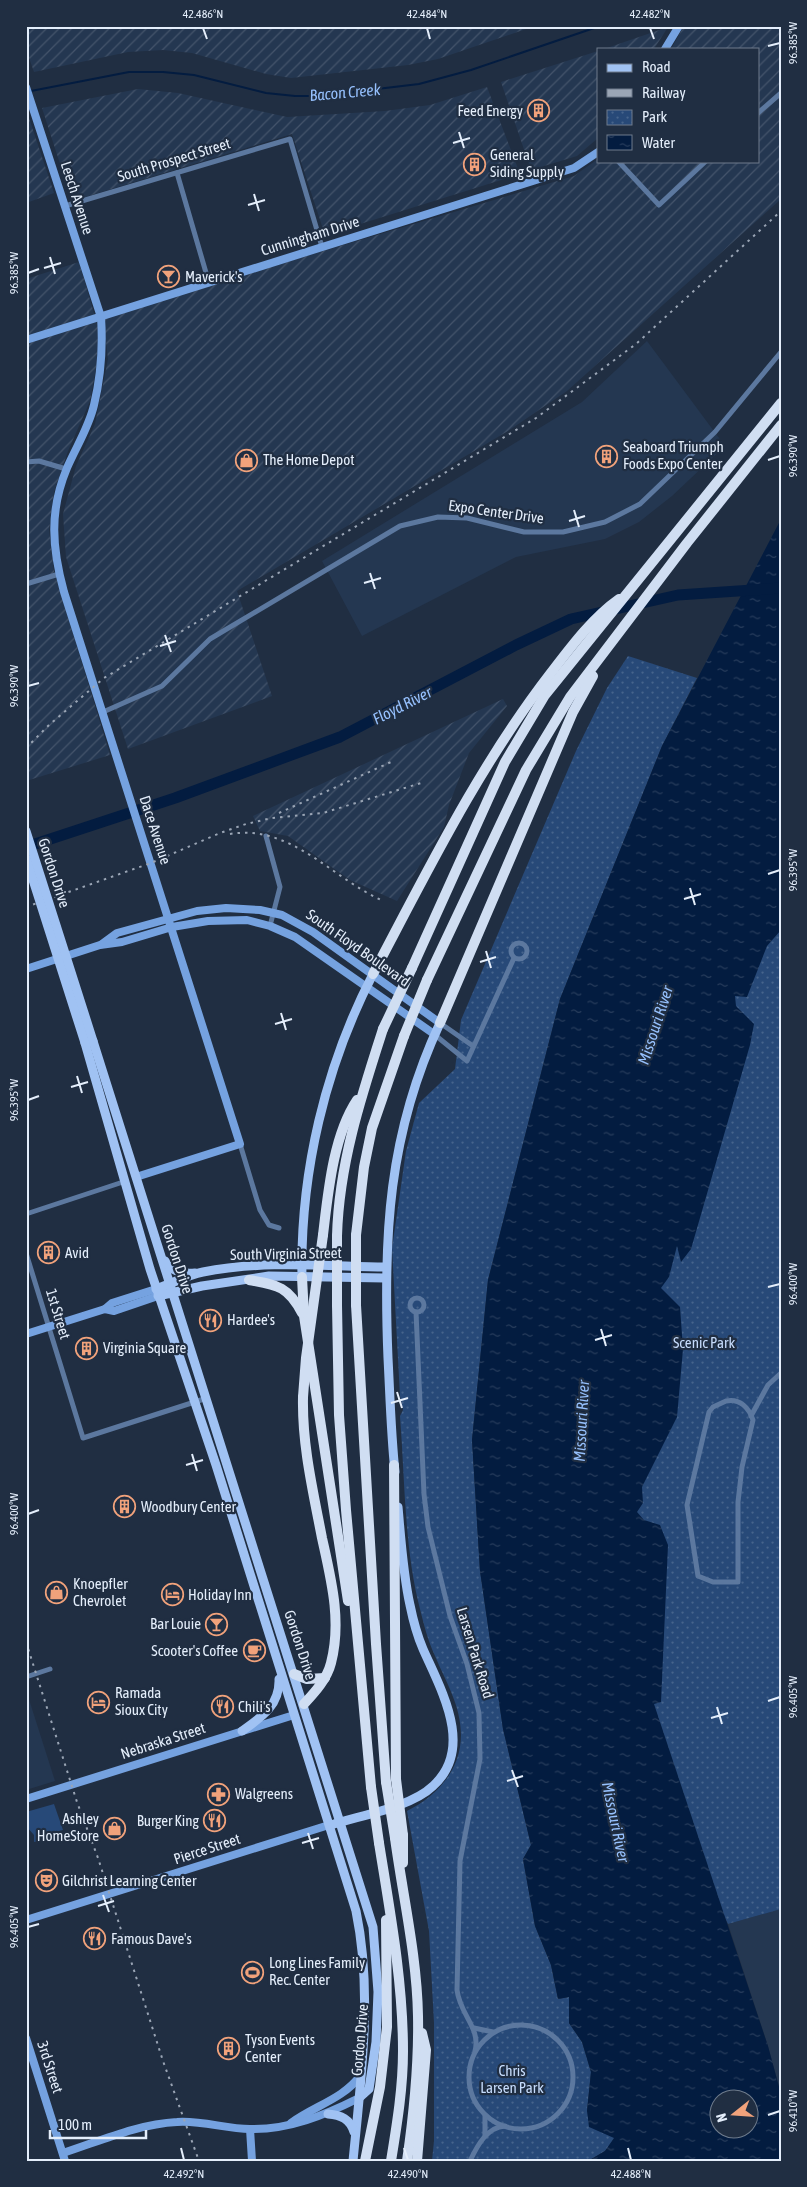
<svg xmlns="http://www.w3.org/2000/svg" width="807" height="2187" font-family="'Asap Condensed',sans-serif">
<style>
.built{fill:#243751}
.industrial{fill:url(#industrial-furrows)}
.grass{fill:#274978}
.park{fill:url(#park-dots)}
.water{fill:url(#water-ripples);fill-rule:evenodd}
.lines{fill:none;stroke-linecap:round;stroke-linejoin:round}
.stream{stroke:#031c40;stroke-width:2}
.river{stroke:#031c40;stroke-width:11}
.street{stroke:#5c789f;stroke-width:5}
.secondary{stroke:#75a2e0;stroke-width:8}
.primary{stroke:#a0c2f3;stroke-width:9}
.highway{stroke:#d0def2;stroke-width:10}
.rail{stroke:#9aa5b5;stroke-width:2;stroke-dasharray:2.5 5;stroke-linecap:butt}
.primary-bridge{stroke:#a0c2f3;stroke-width:9}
.highway-bridge{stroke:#d0def2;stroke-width:10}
.ticks{fill:none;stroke:#e4eefb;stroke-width:2}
.labels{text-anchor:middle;stroke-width:4.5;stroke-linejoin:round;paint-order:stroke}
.poi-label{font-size:15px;fill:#e4eefb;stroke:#202e42;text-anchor:start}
.street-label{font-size:15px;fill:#e4eefb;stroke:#202e42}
.park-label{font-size:15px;fill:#c6dcfc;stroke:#202e42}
.water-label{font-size:16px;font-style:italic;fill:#96c1fe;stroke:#202e42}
.neatline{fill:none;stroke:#e4eefb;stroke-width:2}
.ticks-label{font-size:12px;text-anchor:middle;fill:#e4eefb}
</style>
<defs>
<pattern id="industrial-furrows" width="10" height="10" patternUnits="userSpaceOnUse" patternTransform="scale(1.25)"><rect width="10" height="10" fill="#243751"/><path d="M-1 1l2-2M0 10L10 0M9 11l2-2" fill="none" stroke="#44546b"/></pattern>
<pattern id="park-dots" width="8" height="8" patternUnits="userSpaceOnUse" patternTransform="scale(1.25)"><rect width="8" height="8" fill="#274978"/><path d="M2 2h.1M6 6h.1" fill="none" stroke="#46648c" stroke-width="1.8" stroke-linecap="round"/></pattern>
<pattern id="water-ripples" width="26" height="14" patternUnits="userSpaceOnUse" patternTransform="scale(1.25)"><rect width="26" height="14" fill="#031c40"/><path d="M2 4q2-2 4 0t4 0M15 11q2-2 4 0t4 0" fill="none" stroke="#283d5c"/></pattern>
</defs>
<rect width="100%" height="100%" fill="#202e42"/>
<g class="built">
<polygon points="647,341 725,446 672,496 639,522 605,539 516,557 362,636 322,561 582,402"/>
<polygon points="26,1690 55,1781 26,1790"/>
<polygon points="781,1909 781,2094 768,2046 728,1924"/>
</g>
<g class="industrial">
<polygon points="26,26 535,26 438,59 408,65 291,78 266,74 192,53 163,50 128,52 34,72 26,49"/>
<polygon points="684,26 781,26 781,199 567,391 508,431 237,591 272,696 128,749 66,557 63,514 76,466 95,424 108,359 103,317 574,176 598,159 598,161 758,161 758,49 671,49"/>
<polygon points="668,27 654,49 604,49"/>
<polygon points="598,51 598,138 577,156 531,170 501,82"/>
<polygon points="487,87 520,174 325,235 292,134 72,201 42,108 138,89 178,93 287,117 385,111 430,105"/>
<polygon points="27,112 54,193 26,203 26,113"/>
<polygon points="79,262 98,327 97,363 90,401 68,451 54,492 49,530 54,571 110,755 26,781 26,279"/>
<polygon points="503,699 507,706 469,753 449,805 444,827 397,901 350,880 288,836 260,831 253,816"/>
</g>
<polygon class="grass" points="54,1804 63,1830 56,1832 56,1837 34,1842 34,1835 26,1826 26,1812"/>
<g class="park">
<path d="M628,656L697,678L662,746L560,999L488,1280L472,1440L480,1571L503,1729L531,1845L523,1859L535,1926L551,1965L558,1999L569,1997V2023L582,2042L591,2072L587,2111L615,2138L605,2151L588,2161H432L434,2141V2023L429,1931L407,1811C437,1796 461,1770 461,1735C461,1706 446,1682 435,1656C428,1641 424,1625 420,1609C404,1547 405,1480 400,1416L403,1410L400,1396L392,1248L406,1151L419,1103L455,1069L461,1020L576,751L607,688Z"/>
<polygon points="781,856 781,1909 728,1924 635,1746 627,1329 723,1016"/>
</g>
<path class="water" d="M781,519V930L767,946L747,997L735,996L736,1006L754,1024L750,1045L691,1249L681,1262L677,1246L669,1277L661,1288L680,1307L683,1349L677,1417L642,1487L643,1503L637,1512L644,1520L660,1525L668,1545L661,1702L654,1704L768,2046L781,2094V2161H588L605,2151L614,2138L589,2127L587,2111L591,2072L582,2042L569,2023V1997L558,1999L551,1965L535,1926L523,1859L531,1845L503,1729L480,1571L472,1440L488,1280L560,999L662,746ZM720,2100H750V2130H720Z"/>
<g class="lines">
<polyline class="stream" points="31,91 129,72 163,72 194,75 266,93 295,96 318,96 419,84 471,70 600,26"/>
<polyline class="river" points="26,847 175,798 340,737 516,645 571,619 678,595 781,588"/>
<g class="street">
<polyline points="758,113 781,93"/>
<polyline points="618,161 659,205 706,161"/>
<polyline points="177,173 209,283"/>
<polyline points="65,206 290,139 322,247"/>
<polyline points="26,462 39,461 66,469"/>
<polyline points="26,584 59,574"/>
<polyline points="103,712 162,686 210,639 400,526 438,517 467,518 524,532 563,532 605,522 640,504 715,432 781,352"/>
<polyline points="266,836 280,887 270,926"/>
<circle cx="519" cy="951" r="8"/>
<polyline points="440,1023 473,1046"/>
<polyline points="435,1035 467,1061 514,958"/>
<polyline points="240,1144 260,1210 269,1225 279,1228"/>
<polyline points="26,1214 123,1182"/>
<polyline points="26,1253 83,1438 207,1398"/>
<circle cx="417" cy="1305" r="7"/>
<path d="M416,1312L424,1494L428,1527L450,1616L467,1664L479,1713L480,1759L460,1861L457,1990C460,2015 481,2028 475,2051"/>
<path d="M726,1401C740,1398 749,1408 753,1420L742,1467L738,1502V1582H713L698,1576L687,1505L709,1412L713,1407Z"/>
<polyline points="751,1416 768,1385 781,1373"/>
<polyline points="26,1677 50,1669"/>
<circle cx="521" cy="2077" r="52"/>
<polyline points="474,2028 493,2032"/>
<polyline points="485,2136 485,2115"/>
<path d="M470,2161C477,2146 487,2127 505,2126"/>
</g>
<g class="secondary">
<polyline points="665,49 679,26"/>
<path d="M26,87L101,317C103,347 101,376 94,405C89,427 76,447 67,468C49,511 52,548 64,592L240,1144L136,1177"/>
<polyline points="26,340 574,168 598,152"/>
<polyline points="102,944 117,933 197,911 226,908 260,910 282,915 313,932 440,1023"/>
<polyline points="26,969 100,945 122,942 172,927 208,921 247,920 270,926 295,937 434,1034"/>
<polyline points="105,1309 112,1303 156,1289"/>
<polyline points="26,1334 105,1309 114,1311 158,1296"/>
<polyline points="26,1799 294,1715"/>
<polyline points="26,1920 329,1825"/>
<polyline points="26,2038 65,2161"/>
<path d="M291,2123C314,2106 343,2099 360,2076"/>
<polyline points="250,2129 252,2161"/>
<path d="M63,2153C100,2141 138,2124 177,2122C201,2120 226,2129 250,2129C289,2130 325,2115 359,2098"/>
</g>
<g class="primary">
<polyline points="93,1041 373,1927 378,1992 376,2042 369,2089 359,2098"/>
<path d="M85,1043L150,1269L216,1465L356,1911C373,1993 361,2078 353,2161"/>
<path d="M165,1261C172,1272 182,1274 195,1273"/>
<path d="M302,1277C300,1173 325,1067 373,974"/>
<path d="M156,1289C171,1284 187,1275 203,1272C263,1260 325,1266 385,1267"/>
<polyline points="158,1296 202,1286 269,1276 385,1278"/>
<path d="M395,1472C391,1434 390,1396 388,1358C383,1237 388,1134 440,1023"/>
<path d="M242,1731C262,1717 280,1705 279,1679"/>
<path d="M334,1824C363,1815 411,1807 433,1786C475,1748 441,1690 423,1649C417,1635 413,1620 410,1605C403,1574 401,1540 398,1507"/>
<path d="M328,2114C341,2115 350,2119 354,2132"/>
</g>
<g class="highway">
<polyline points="412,968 505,762 545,695 781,403"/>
<path d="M373,974C427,872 479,766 550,674C570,648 592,618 619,599"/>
<polyline points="427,980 526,770 570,697 687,543 781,425"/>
<polyline points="440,1023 573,712 593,676"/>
<path d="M323,1235C328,1193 333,1136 357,1100"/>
<polyline points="356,1235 364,1167 372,1128 404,1036"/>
<path d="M337,1236C339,1164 361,1097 383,1029"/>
<polyline points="302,1277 304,1316 348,1601"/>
<path d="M249,1280C277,1285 288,1286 302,1313"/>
<polyline points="337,1305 339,1415 346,1510 371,1787"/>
<polyline points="356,1305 376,1644 386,1782"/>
<path d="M303,1397C302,1445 313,1491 322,1538C331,1579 342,1621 331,1663C327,1679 315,1692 304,1704"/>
<polyline points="394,1465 396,1779"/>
<polyline points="294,1674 307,1679 325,1678"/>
<path d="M395,1838C403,1897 417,1957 418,2016C419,2065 414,2113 407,2161"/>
<path d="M379,1843C390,1912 403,1981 403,2051C403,2088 397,2124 391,2161"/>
<polyline points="403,1863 403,1835"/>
<polyline points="365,2161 380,2087 387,2027 386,1920"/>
<polyline points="417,2161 426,2050 422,2033"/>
</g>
<g class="rail">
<polyline points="26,748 49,725 104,678 536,418 636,344 781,211"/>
<polyline points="279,813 391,762"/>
<path d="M230,834C290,824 331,877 381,900"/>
<polyline points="26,907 151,863 220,833 246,824 272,818 323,813 421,783"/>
<polyline points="26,1642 77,1802 98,1858 163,2061 199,2161"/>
</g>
<g class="primary-bridge">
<polyline points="26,831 93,1041"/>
<polyline points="26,858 85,1043"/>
</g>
<g class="highway-bridge">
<polyline points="383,1029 412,968"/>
<polyline points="404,1036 427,980"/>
<polyline points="356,1235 356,1305"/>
<polyline points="337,1236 337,1305"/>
<polyline points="303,1397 306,1358 323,1235"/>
<polyline points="396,1779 403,1835"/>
<polyline points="386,1782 395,1838"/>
<polyline points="371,1787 379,1843"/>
</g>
</g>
<path class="ticks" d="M203,28L207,39M427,28L430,39M650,28L654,39M768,46L780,43M459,132L464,148M453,143L470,138M254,194L259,211M248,205L265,200M50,257L55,274M44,268L61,263M28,273L39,269M768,460L780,456M574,510L579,527M569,521L585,516M370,573L375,589M364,583L381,578M165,635L171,652M160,646L176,641M28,686L39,683M768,874L780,870M690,888L695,905M684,899L701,894M486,951L491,968M480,962L496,957M281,1013L286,1030M275,1024L292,1019M77,1076L82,1093M71,1087L88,1082M28,1100L39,1096M768,1287L780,1284M601,1329L606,1346M595,1340L612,1335M397,1392L402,1408M391,1403L408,1398M192,1454L197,1471M186,1465L203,1460M28,1514L39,1510M768,1701L780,1697M717,1707L722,1724M711,1718L728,1713M512,1770L518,1787M507,1781L523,1776M308,1833L313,1849M302,1843L319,1838M103,1895L109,1912M98,1906L114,1901M28,1927L39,1924M768,2115L780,2111M181,2148L184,2160M404,2148L408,2160M628,2148L631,2160"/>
<defs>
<symbol id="building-ring" viewBox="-11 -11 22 22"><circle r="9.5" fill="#202e42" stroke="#f1a27b" stroke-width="1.5"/><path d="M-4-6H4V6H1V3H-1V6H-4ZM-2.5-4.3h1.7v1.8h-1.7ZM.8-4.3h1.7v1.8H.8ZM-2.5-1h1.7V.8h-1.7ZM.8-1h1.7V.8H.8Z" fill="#f1a27b"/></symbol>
<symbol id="bar-ring" viewBox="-11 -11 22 22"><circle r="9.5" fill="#202e42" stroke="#f1a27b" stroke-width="1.5"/><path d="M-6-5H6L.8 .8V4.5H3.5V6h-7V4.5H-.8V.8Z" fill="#f1a27b"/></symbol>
<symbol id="shop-ring" viewBox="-11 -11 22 22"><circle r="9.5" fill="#202e42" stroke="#f1a27b" stroke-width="1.5"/><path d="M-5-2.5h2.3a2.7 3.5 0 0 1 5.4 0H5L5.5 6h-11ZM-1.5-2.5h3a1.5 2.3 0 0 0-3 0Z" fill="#f1a27b"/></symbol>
<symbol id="restaurant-ring" viewBox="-11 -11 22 22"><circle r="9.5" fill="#202e42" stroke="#f1a27b" stroke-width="1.5"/><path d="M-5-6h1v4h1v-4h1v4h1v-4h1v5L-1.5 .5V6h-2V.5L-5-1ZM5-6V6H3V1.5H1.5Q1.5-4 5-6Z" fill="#f1a27b"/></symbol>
<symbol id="hotel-ring" viewBox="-11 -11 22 22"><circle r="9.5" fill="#202e42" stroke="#f1a27b" stroke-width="1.5"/><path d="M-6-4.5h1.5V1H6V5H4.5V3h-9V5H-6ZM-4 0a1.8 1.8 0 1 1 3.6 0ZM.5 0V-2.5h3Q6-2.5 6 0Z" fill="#f1a27b"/></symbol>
<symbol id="cafe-ring" viewBox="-11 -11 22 22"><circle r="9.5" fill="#202e42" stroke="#f1a27b" stroke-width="1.5"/><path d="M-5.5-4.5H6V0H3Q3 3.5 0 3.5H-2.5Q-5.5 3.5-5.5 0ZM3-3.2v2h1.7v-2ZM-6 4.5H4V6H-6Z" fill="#f1a27b"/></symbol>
<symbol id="pharmacy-ring" viewBox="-11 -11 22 22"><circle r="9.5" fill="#202e42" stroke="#f1a27b" stroke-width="1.5"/><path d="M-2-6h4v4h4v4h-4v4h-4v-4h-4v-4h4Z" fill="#f1a27b"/></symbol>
<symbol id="theatre-ring" viewBox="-11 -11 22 22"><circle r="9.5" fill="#202e42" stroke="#f1a27b" stroke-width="1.5"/><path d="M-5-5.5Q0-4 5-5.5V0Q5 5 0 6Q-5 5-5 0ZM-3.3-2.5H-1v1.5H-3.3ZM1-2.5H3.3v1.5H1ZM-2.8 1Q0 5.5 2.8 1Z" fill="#f1a27b"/></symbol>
<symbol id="stadium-ring" viewBox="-11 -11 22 22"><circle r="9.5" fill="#202e42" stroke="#f1a27b" stroke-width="1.5"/><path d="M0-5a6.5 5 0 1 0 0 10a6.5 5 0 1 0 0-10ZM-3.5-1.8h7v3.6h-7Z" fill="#f1a27b"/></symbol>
</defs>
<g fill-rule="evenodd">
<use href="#building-ring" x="526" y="98" width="25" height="25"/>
<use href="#building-ring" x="462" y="152" width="25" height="25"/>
<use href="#bar-ring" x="156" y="264" width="25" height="25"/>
<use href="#building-ring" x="594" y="444" width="25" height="25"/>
<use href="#shop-ring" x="234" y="448" width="25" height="25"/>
<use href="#building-ring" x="36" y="1240" width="25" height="25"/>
<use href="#restaurant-ring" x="198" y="1308" width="25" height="25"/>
<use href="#building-ring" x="74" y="1336" width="25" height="25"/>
<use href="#building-ring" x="112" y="1494" width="25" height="25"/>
<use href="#shop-ring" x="44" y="1580" width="25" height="25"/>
<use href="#hotel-ring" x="160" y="1582" width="25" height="25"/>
<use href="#bar-ring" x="204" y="1612" width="25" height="25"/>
<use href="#cafe-ring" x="242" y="1638" width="25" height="25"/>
<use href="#hotel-ring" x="86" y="1690" width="25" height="25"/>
<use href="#restaurant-ring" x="210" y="1694" width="25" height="25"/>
<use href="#pharmacy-ring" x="206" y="1782" width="25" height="25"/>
<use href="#restaurant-ring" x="202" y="1808" width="25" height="25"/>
<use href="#shop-ring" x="102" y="1816" width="25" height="25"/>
<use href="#theatre-ring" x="34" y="1868" width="25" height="25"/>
<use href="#restaurant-ring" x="82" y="1926" width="25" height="25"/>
<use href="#stadium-ring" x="240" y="1960" width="25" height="25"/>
<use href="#building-ring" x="216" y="2036" width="25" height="25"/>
</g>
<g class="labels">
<g class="poi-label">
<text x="523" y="116" text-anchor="end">Feed Energy</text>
<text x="490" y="160">General<tspan x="490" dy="17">Siding Supply</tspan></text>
<text x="185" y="282">Maverick's</text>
<text x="623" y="452">Seaboard Triumph<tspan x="623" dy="17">Foods Expo Center</tspan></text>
<text x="263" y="465">The Home Depot</text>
<text x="65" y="1258">Avid</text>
<text x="227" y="1325">Hardee's</text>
<text x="103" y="1353">Virginia Square</text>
<text x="141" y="1512">Woodbury Center</text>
<text x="73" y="1589">Knoepfler<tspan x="73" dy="17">Chevrolet</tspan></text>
<text x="188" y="1600">Holiday Inn</text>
<text x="201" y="1629" text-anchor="end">Bar Louie</text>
<text x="238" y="1656" text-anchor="end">Scooter's Coffee</text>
<text x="115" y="1698">Ramada<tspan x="115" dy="17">Sioux City</tspan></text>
<text x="238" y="1712">Chili's</text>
<text x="235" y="1799">Walgreens</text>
<text x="99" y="1824" text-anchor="end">Ashley<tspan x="99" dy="17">HomeStore</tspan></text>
<text x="199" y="1826" text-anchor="end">Burger King</text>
<text x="62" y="1886">Gilchrist Learning Center</text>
<text x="111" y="1944">Famous Dave's</text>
<text x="269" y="1968">Long Lines Family<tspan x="269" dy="17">Rec. Center</tspan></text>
<text x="245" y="2045">Tyson Events<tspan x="245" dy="17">Center</tspan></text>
</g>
<g class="street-label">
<text transform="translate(174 160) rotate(-17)" y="5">South Prospect Street</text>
<text transform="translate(77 198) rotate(72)" y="5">Leech Avenue</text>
<text transform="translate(310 236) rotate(-17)" y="5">Cunningham Drive</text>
<text transform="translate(496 512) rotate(8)" y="5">Expo Center Drive</text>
<text transform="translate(155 830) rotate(72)" y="5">Dace Avenue</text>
<text transform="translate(54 873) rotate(72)" y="5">Gordon Drive</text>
<text transform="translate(358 948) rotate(35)" y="5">South Floyd Boulevard</text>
<text transform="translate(286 1254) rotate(-1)" y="5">South Virginia Street</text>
<text transform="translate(177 1259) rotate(72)" y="5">Gordon Drive</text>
<text transform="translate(58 1314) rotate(73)" y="5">1st Street</text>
<text transform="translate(300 1645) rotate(72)" y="5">Gordon Drive</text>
<text transform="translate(475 1653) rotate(73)" y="5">Larsen Park Road</text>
<text transform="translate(163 1741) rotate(-18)" y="5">Nebraska Street</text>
<text transform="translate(207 1849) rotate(-18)" y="5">Pierce Street</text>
<text transform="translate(360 2040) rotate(-85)" y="5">Gordon Drive</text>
<text transform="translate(50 2067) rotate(72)" y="5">3rd Street</text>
</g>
<g class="park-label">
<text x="704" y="1348">Scenic Park</text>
<text x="512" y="2076">Chris<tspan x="512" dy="17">Larsen Park</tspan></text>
</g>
<g class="water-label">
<text transform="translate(345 92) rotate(-5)" y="6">Bacon Creek</text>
<text transform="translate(402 705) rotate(-27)" y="6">Floyd River</text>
<text transform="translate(655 1025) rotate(-72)" y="6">Missouri River</text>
<text transform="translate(581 1421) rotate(-87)" y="6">Missouri River</text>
<text transform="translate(616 1822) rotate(78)" y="6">Missouri River</text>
</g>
</g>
<rect width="807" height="2187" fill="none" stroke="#202e42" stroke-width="55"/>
<rect x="597" y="48" width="162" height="115" fill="#202e42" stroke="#6e7b8c"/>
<rect x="607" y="64" width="25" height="8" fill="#a0c2f3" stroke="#6e7b8c"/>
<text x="642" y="72" font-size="15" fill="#e4eefb">Road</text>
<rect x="607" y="89" width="25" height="8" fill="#9aa5b5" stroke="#6e7b8c"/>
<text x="642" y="98" font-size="15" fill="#e4eefb">Railway</text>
<rect x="607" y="110" width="25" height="15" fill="url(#park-dots)" stroke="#6e7b8c"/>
<text x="642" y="122" font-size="15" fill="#e4eefb">Park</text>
<rect x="607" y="135" width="25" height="15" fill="url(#water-ripples)" stroke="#6e7b8c"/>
<text x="642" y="148" font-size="15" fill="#e4eefb">Water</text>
<g transform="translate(734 2114) rotate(253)"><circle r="24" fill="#202e42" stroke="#6e7b8c"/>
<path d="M0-4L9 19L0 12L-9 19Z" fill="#f1a27b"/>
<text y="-8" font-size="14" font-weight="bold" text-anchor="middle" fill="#e4eefb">N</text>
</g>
<path d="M50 2130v8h96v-8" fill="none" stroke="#e4eefb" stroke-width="2.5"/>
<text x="58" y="2130" font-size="15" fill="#e4eefb" stroke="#202e42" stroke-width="4" paint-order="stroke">100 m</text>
<rect x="28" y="28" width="752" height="2132" class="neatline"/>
<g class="ticks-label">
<text x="203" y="18">42.486°N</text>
<text x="427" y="18">42.484°N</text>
<text x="650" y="18">42.482°N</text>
<text transform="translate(793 43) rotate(-90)" y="4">96.385°W</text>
<text transform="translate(14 273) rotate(-90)" y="4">96.385°W</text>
<text transform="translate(793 456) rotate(-90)" y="4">96.390°W</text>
<text transform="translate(14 686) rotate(-90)" y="4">96.390°W</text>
<text transform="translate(793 870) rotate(-90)" y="4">96.395°W</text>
<text transform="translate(14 1100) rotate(-90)" y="4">96.395°W</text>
<text transform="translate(793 1284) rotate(-90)" y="4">96.400°W</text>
<text transform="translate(14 1514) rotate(-90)" y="4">96.400°W</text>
<text transform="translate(793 1697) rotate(-90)" y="4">96.405°W</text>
<text transform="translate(14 1927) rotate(-90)" y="4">96.405°W</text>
<text transform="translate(793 2111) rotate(-90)" y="4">96.410°W</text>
<text x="184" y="2178">42.492°N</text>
<text x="408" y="2178">42.490°N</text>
<text x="631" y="2178">42.488°N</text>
</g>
</svg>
